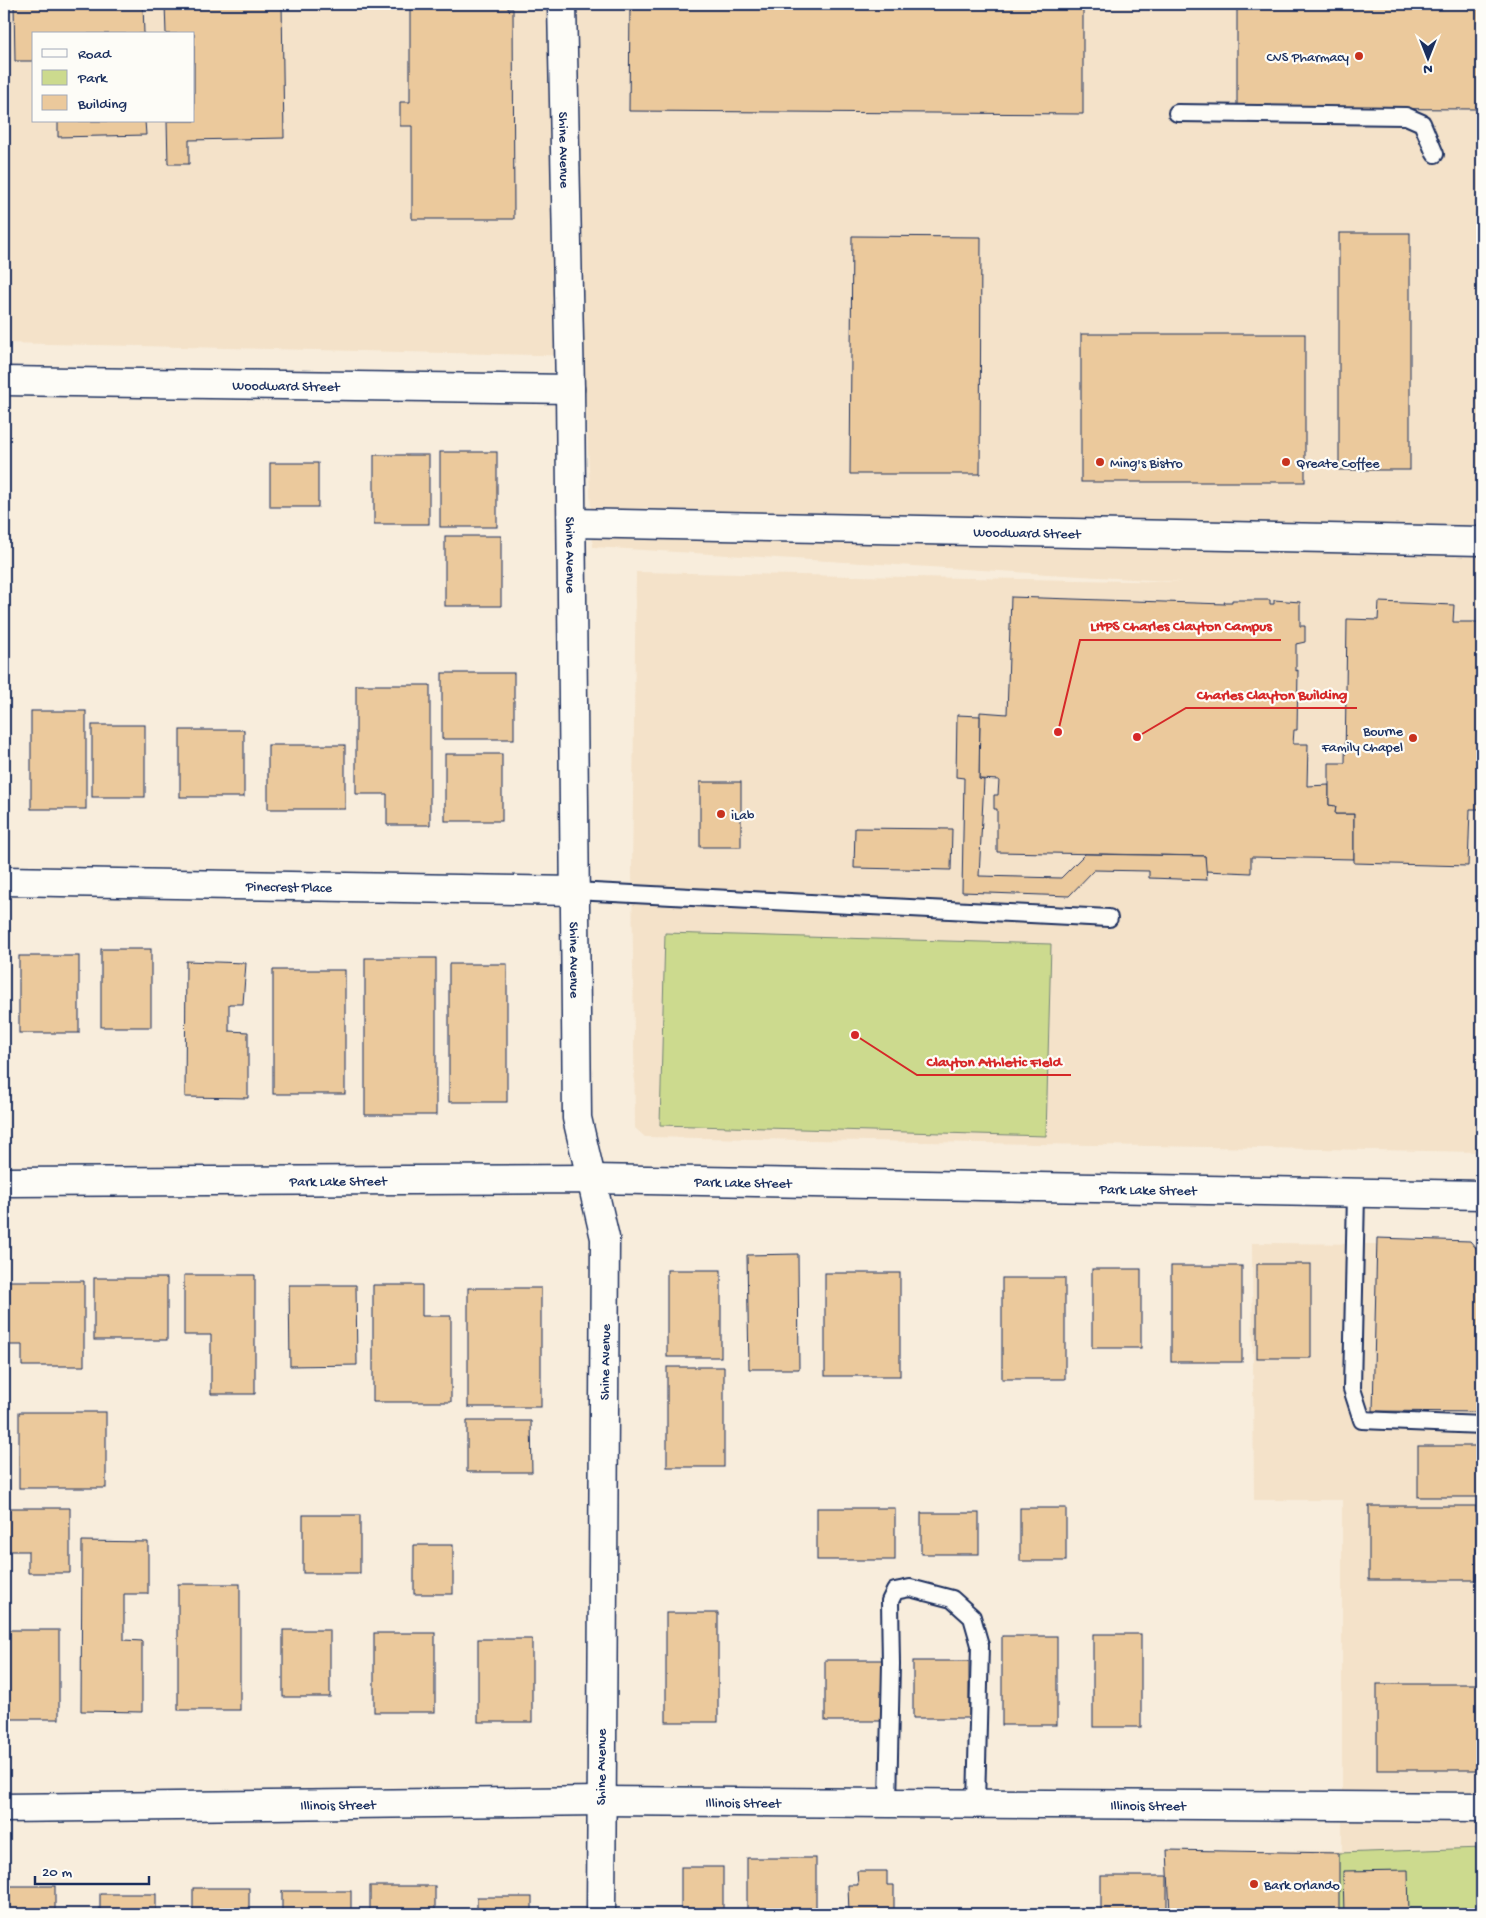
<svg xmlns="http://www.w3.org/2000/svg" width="1486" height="1918" font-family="'Gochi Hand',sans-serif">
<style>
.built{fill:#f4e2c9;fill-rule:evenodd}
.green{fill:#ccda8e;stroke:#748476}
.building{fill:#ebc99c;stroke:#1b2f5e}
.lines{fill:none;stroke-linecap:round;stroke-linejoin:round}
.lane-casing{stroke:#1b2f5e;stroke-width:20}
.street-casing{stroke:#1b2f5e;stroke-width:31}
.lane{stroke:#fdfcf7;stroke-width:16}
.street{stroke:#fdfcf7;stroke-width:28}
.poi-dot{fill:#c8321e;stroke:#fdfcf7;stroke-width:2}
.labels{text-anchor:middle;stroke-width:4.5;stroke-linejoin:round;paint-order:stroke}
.poi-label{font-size:14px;fill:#1b2f5e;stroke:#fdfcf7;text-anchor:start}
.street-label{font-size:14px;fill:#1b2f5e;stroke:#fdfcf7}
.leader{fill:none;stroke:#d62828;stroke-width:2}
.callout-dot{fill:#d62828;stroke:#fdfcf7;stroke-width:2}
.callout-label{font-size:15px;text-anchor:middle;font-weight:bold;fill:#d62828;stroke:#fdfcf7;stroke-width:4.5;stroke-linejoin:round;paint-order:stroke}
</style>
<rect width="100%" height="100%" fill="#f8eddc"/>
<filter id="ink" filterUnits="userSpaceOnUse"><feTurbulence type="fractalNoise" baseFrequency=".02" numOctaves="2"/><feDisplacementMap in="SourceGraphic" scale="10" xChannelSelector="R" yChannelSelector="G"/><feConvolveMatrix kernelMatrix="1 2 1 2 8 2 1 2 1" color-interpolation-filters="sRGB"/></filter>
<g filter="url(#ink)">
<g class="built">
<path d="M4,4H1482V1152L645,1137L635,1128L632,871L636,572L1183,582L593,547L583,356L4,343ZM34,34H194V121H34Z"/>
<polygon points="1252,1243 1482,1245 1482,1914 1166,1914 1167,1850 1342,1851 1342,1500 1254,1500"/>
</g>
<g class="green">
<polygon points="665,933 1051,944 1046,1136 660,1125"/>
<polygon points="1482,1848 1482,1914 1254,1914 1253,1856"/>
</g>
<g class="building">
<polygon points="14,4 143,4 144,34 34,34 34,61 15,61"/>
<polygon points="165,4 282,4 284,138 189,140 189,164 168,164 167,121 194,121 194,34 166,34"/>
<polygon points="410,4 508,4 508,9 513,9 514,219 412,219 412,126 400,126 400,102 410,102"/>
<polygon points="630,4 1083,4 1083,114 629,111"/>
<polygon points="1237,4 1481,4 1482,109 1237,108"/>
<polygon points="58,121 145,121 146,135 58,137"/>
<rect x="1339" y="233" width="71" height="237"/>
<polygon points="852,236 981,237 980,474 850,474"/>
<rect x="1081" y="334" width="224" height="148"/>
<rect x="440" y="452" width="57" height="75"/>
<rect x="374" y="455" width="55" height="69"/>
<rect x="270" y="463" width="48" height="44"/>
<rect x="445" y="536" width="56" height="70"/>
<polygon points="1011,597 1225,604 1224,602 1232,602 1232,600 1270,600 1270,604 1274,604 1274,600 1300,602 1300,626 1305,626 1305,642 1296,644 1296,671 1298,670 1297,730 1294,730 1293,744 1308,744 1307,786 1329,785 1329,805 1336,806 1335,814 1354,814 1354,859 1251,857 1251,873 1205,871 1205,856 997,852 997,809 994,809 994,795 998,795 999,780 979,779 980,712 1007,714"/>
<polygon points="1379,602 1454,605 1453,622 1482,622 1480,809 1470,809 1468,866 1354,863 1354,814 1335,814 1336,806 1329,805 1329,763 1345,763 1347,619 1378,620"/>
<rect x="442" y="673" width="72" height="66"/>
<polygon points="356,685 430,685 430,825 387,825 387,794 356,794"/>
<rect x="31" y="711" width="55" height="98"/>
<polygon points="957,715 980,716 979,779 984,780 979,876 1061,878 1085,854 1205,856 1207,880 1149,878 1149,871 1094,870 1069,896 962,892 964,778 956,777"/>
<rect x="92" y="725" width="53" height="72"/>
<rect x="180" y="730" width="64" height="67"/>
<rect x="268" y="745" width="77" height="64"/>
<rect x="445" y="754" width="57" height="67"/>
<rect x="700" y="782" width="41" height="65"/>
<polygon points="855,828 952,829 951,870 854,868"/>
<rect x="101" y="949" width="50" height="78"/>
<rect x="19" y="956" width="60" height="77"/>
<rect x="365" y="958" width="71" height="157"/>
<polygon points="186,961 246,963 243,1004 229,1004 229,1031 248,1032 248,1098 185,1097"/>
<rect x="449" y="964" width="58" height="138"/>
<rect x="273" y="970" width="72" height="124"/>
<polygon points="1377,1238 1470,1241 1482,1255 1480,1412 1373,1411"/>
<polygon points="798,1254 799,1369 749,1369 747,1255"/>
<rect x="1257" y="1264" width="54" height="94"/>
<rect x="1171" y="1266" width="71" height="96"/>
<rect x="1092" y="1269" width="49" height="79"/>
<rect x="667" y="1270" width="54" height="87"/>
<rect x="825" y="1273" width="75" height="103"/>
<polygon points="184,1275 255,1275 255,1394 211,1394 211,1335 184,1335"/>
<rect x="94" y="1278" width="73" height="62"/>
<rect x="1002" y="1278" width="63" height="101"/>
<polygon points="4,1281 84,1281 84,1366 22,1366 22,1345 4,1345"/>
<polygon points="289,1285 356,1285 357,1365 290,1366"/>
<polygon points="373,1285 422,1285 422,1316 451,1316 451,1402 373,1402"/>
<rect x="468" y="1288" width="73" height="119"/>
<rect x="667" y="1367" width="57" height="100"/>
<rect x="19" y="1412" width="87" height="76"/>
<polygon points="467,1421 531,1421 532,1472 467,1472"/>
<rect x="1418" y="1446" width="64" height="51"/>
<rect x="1369" y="1506" width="107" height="74"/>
<polygon points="4,1508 70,1508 70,1573 28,1573 28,1551 4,1551"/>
<rect x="817" y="1508" width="78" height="52"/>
<rect x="1020" y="1508" width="46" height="53"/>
<rect x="921" y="1513" width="58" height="41"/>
<rect x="303" y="1515" width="57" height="58"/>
<polygon points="82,1541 148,1542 148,1594 124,1594 124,1640 142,1641 142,1712 81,1711"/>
<rect x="414" y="1545" width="39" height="49"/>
<rect x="178" y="1584" width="62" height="126"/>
<rect x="666" y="1613" width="52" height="109"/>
<rect x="4" y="1630" width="55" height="89"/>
<rect x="283" y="1630" width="47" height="67"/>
<rect x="374" y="1633" width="61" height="79"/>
<rect x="1093" y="1634" width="48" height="93"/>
<rect x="1002" y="1636" width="55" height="89"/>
<rect x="478" y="1639" width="54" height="83"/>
<rect x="825" y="1660" width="60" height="61"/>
<rect x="913" y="1661" width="56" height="57"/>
<rect x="1377" y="1684" width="105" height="86"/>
<polygon points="1167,1850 1339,1853 1339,1914 1170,1914"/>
<rect x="747" y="1858" width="69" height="56"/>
<rect x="681" y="1867" width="42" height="47"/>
<polygon points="1408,1870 1409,1914 1344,1914 1343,1871"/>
<polygon points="857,1871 887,1871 887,1885 894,1885 894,1914 849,1914 848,1885 858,1885"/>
<rect x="1101" y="1876" width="66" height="38"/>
<rect x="9" y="1886" width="46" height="28"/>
<rect x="370" y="1886" width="65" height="28"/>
<rect x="193" y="1888" width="56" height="26"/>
<rect x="282" y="1891" width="69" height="23"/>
<rect x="100" y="1894" width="56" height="20"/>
<rect x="477" y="1897" width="55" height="17"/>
</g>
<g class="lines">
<defs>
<g id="lane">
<polyline points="1177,113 1406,116 1422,123 1435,154"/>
<polyline points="574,891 1109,918"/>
<polyline points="1356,1193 1352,1389 1362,1420 1482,1425"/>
<polyline points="888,1803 891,1664 890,1601 895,1591 910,1588 952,1599 972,1617 980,1645 976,1803"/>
</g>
<g id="street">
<path id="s1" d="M562,4L570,389L577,1118L605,1238L601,1914"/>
<path id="s2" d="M4,381L570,389"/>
<path id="s3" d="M572,523L1482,541"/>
<path id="s4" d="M4,881L574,891"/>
<path id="s5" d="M4,1182L593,1179L1482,1195"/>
<path id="s6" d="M4,1808L600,1801L1482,1807"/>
</g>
</defs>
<use href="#lane" class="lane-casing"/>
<use href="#street" class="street-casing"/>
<use href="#lane" class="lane"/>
<use href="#street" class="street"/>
</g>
</g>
<g class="poi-dot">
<circle cx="1359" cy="56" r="5"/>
<circle cx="1100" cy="462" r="5"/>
<circle cx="1286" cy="462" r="5"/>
<circle cx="1413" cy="738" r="5"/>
<circle cx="721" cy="814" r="5"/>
<circle cx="1254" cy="1884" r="5"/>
</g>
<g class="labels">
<g class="poi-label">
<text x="1349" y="61" text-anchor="end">CVS Pharmacy</text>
<text x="1110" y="467">Ming's Bistro</text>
<text x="1296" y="467">Qreate Coffee</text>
<text x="1403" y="735" text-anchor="end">Bourne<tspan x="1403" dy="16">Family Chapel</tspan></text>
<text x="731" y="819">iLab</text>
<text x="1264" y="1889">Bark Orlando</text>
</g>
<g class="street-label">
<text dy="5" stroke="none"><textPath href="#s1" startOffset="146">Shine Avenue</textPath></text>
<text dy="5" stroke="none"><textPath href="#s2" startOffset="282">Woodward Street</textPath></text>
<text dy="5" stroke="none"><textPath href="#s3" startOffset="455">Woodward Street</textPath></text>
<text dy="5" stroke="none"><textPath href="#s1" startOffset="551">Shine Avenue</textPath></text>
<text dy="5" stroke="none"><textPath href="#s4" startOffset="285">Pinecrest Place</textPath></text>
<text dy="5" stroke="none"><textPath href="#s1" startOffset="956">Shine Avenue</textPath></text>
<text dy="5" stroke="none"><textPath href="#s5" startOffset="334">Park Lake Street</textPath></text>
<text dy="5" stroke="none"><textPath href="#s5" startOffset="739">Park Lake Street</textPath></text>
<text dy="5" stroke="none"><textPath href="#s5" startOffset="1144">Park Lake Street</textPath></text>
<text transform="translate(604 1362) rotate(-89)" y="5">Shine Avenue</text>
<text transform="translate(600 1767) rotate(-90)" y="5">Shine Avenue</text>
<text dy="5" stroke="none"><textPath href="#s6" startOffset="739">Illinois Street</textPath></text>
<text dy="5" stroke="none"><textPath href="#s6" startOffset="334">Illinois Street</textPath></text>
<text dy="5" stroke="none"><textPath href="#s6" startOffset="1144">Illinois Street</textPath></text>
</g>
</g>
<path class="leader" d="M1058 732L1080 640H1281M1137 737L1186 708H1357M855 1035L917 1075H1071"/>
<g class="callout-dot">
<circle cx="1058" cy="732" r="5"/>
<circle cx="1137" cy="737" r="5"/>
<circle cx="855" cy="1035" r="5"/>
</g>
<g class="callout-label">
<text x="1181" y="630">LHPS Charles Clayton Campus</text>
<text x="1272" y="699">Charles Clayton Building</text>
<text x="994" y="1066">Clayton Athletic FIeld</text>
</g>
<rect width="1486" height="1918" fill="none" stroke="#fdfcf7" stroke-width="20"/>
<rect x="10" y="10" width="1466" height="1898" fill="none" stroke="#1b2f5e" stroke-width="2" filter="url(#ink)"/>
<rect x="32" y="32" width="162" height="90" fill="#fdfcf7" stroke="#a3aaba"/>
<rect x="42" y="49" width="25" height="8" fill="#fdfcf7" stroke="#a3aaba"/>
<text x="78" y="58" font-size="15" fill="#1b2f5e">Road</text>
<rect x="42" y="70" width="25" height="15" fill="#ccda8e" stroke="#a3aaba"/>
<text x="78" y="82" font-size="15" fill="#1b2f5e">Park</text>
<rect x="42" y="95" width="25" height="15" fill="#ebc99c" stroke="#a3aaba"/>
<text x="78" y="108" font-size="15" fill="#1b2f5e">Building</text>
<g transform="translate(1428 58) rotate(180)" stroke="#fdfcf7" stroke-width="4" paint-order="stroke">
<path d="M0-4L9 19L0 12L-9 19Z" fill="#1b2f5e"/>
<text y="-8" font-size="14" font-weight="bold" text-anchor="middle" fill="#1b2f5e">N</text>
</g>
<path d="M35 1876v8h114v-8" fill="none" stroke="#1b2f5e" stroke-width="2.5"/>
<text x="42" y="1876" font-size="15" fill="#1b2f5e" stroke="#fdfcf7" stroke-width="4" paint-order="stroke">20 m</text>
</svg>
